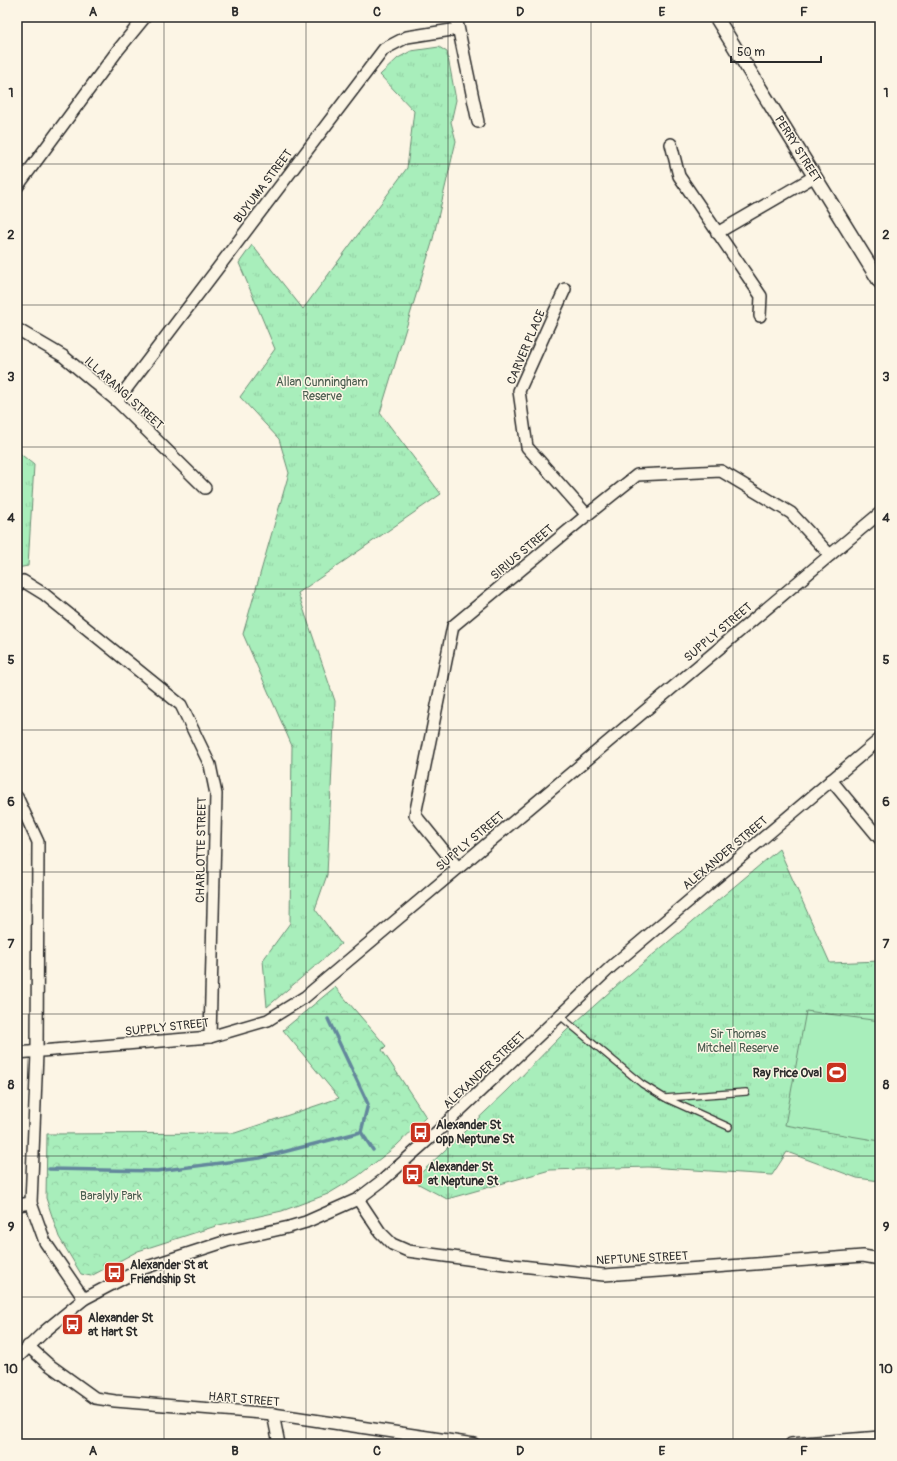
<svg xmlns="http://www.w3.org/2000/svg" width="897" height="1461" font-family="Pangolin,sans-serif">
<style>
.grass{fill:url(#grass-tufts);stroke:#6a8c73}
.forest{fill:url(#forest-crowns);stroke:#6a8c73}
.pitch{fill:#a8eebb;stroke:#6a8c73}
.lines{fill:none;stroke-linecap:round;stroke-linejoin:round}
.stream{stroke:#63879c;stroke-width:3.5}
.service-casing{stroke:#2b2b2b;stroke-width:8}
.minor-casing{stroke:#2b2b2b;stroke-width:14}
.tertiary-casing{stroke:#2b2b2b;stroke-width:16}
.service{stroke:#fcf5e5;stroke-width:5.5}
.minor{stroke:#fcf5e5;stroke-width:11}
.tertiary{stroke:#fcf5e5;stroke-width:13}
.grid{fill:none;stroke:#2b2b2b;stroke-width:1;stroke-opacity:0.55}
.labels{text-anchor:middle;stroke-width:3;stroke-linejoin:round;paint-order:stroke}
.street-label{font-size:12px;fill:#2b2b2b;stroke:#fcf5e5}
.park-label{font-size:12px;fill:#4a5c4f;stroke:#fcf5e5}
.poi-label{font-size:12px;font-weight:bold;fill:#2b2b2b;stroke:#fcf5e5;text-anchor:start}
.neatline{fill:none;stroke:#2b2b2b;stroke-width:1.5}
.grid-label{font-size:13px;text-anchor:middle;font-weight:bold;fill:#2b2b2b}
</style>
<defs>
<pattern id="grass-tufts" width="24" height="20" patternUnits="userSpaceOnUse"><rect width="24" height="20" fill="#a8eebb"/><path d="M3 7l-1-3M5 7V3M7 7l1-3M15 17l-1-3M17 17v-4M19 17l1-3" fill="none" stroke="#91cca1"/></pattern>
<pattern id="forest-crowns" width="20" height="18" patternUnits="userSpaceOnUse"><rect width="20" height="18" fill="#a8eebb"/><path d="M2 6a3 3 0 1 1 6 0M12 15a3 3 0 1 1 6 0" fill="none" stroke="#91cca1"/></pattern>
</defs>
<rect width="100%" height="100%" fill="#fcf5e5"/>
<filter id="ink" filterUnits="userSpaceOnUse"><feTurbulence type="fractalNoise" baseFrequency=".025" numOctaves="2"/><feDisplacementMap in="SourceGraphic" scale="8" xChannelSelector="R" yChannelSelector="G"/><feConvolveMatrix kernelMatrix="1 2 1 2 8 2 1 2 1" color-interpolation-filters="sRGB"/></filter>
<g filter="url(#ink)">
<g class="grass">
<polygon points="439,47 447,52 456,100 451,122 456,141 432,243 380,413 441,494 298,593 335,701 327,875 315,909 341,944 267,1007 263,960 290,923 292,746 243,634 289,473 279,439 240,397 275,349 239,263 252,245 303,309 407,168 414,111 380,75 398,58 411,51"/>
<polygon points="17,451 34,465 28,566 17,568"/>
<polygon points="779,849 830,963 880,961 880,1181 857,1178 787,1152 772,1175 648,1167 550,1170 447,1199 411,1180 422,1172 507,1091 566,1031 624,979"/>
</g>
<polygon class="forest" points="335,987 386,1046 382,1050 426,1117 395,1147 358,1176 328,1194 282,1211 219,1225 138,1251 91,1276 81,1274 59,1237 46,1198 47,1134 235,1133 339,1098 283,1030"/>
<polygon class="pitch" points="806,1011 880,1021 880,1141 785,1125"/>
<g class="lines">
<g class="stream">
<polyline points="328,1019 368,1104 361,1132"/>
<polyline points="49,1169 157,1171 260,1158 361,1132 373,1150"/>
<polyline points="17,1170 19,1170"/>
</g>
<defs>
<g id="service">
<polyline points="560,1016 642,1084 665,1098 746,1092"/>
<polyline points="667,1099 729,1127"/>
</g>
<g id="minor">
<polyline points="456,17 478,122"/>
<polyline points="671,144 679,176 761,296 760,316"/>
<polyline points="17,187 118,50 145,17"/>
<polyline points="717,233 815,176"/>
<polyline points="565,289 519,391 527,447 587,515"/>
<polyline points="17,329 63,356 117,401 205,488"/>
<polyline points="117,401 384,49 407,37 458,29"/>
<polyline points="17,586 23,581 44,594 181,705 210,765 216,794 210,1037"/>
<polyline points="831,780 880,839"/>
<polyline points="17,797 38,842 37,1053 31,1203 45,1242 84,1299"/>
<polyline points="458,868 415,815 453,626 587,515 637,475 721,471 791,513 830,555"/>
<polyline points="17,1053 210,1037 268,1020 305,997 880,513"/>
<polyline points="358,1199 380,1232 392,1244 408,1251 512,1265 604,1275 863,1256 880,1259"/>
<polyline points="17,1205 31,1203"/>
<polyline points="28,1346 48,1364 95,1398 115,1401 273,1414 474,1444"/>
<polyline points="17,1358 45,1331 84,1299 141,1269 227,1241 289,1227 306,1222 358,1199 383,1180 438,1131 612,966 880,739"/>
<polyline points="273,1414 279,1444"/>
<polyline points="791,1444 880,1437"/>
</g>
<polyline id="tertiary" points="716,17 880,282"/>
</defs>
<use href="#service" class="service-casing"/>
<use href="#minor" class="minor-casing"/>
<use href="#tertiary" class="tertiary-casing"/>
<use href="#service" class="service"/>
<use href="#minor" class="minor"/>
<use href="#tertiary" class="tertiary"/>
</g>
</g>
<path class="grid" d="M164,17V1444M306,17V1444M448,17V1444M591,17V1444M733,17V1444M17,164H880M17,305H880M17,447H880M17,589H880M17,730H880M17,872H880M17,1014H880M17,1156H880M17,1297H880"/>
<defs>
<symbol id="stadium-square" viewBox="-11 -11 22 22"><rect x="-9" y="-9" width="18" height="18" rx="4" fill="#c8321e" stroke="#fcf5e5"/><path d="M0-5a6.5 5 0 1 0 0 10a6.5 5 0 1 0 0-10ZM-3.5-1.8h7v3.6h-7Z" fill="#fff"/></symbol>
<symbol id="bus-square" viewBox="-11 -11 22 22"><rect x="-9" y="-9" width="18" height="18" rx="4" fill="#c8321e" stroke="#fcf5e5"/><path d="M-5-6H5V4H4V6H2V4H-2V6H-4V4H-5ZM-3.5-4V0h7V-4ZM-3.5 1.2v1.5H-2V1.2ZM2 1.2v1.5H3.5V1.2Z" fill="#fff"/></symbol>
</defs>
<g fill-rule="evenodd">
<use href="#stadium-square" x="824" y="1060" width="25" height="25"/>
<use href="#bus-square" x="408" y="1120" width="25" height="25"/>
<use href="#bus-square" x="400" y="1162" width="25" height="25"/>
<use href="#bus-square" x="102" y="1260" width="25" height="25"/>
<use href="#bus-square" x="60" y="1312" width="25" height="25"/>
</g>
<g class="labels">
<g class="street-label">
<text transform="translate(798 149) rotate(58)" y="4">PERRY STREET</text>
<text transform="translate(263 186) rotate(-53)" y="4">BUYUMA STREET</text>
<text transform="translate(526 347) rotate(-67)" y="4">CARVER PLACE</text>
<text transform="translate(124 393) rotate(42)" y="4">ILLARANGI STREET</text>
<text transform="translate(522 552) rotate(-40)" y="4">SIRIUS STREET</text>
<text transform="translate(718 632) rotate(-40)" y="4">SUPPLY STREET</text>
<text transform="translate(470 841) rotate(-40)" y="4">SUPPLY STREET</text>
<text transform="translate(201 850) rotate(-89)" y="4">CHARLOTTE STREET</text>
<text transform="translate(725 853) rotate(-40)" y="4">ALEXANDER STREET</text>
<text transform="translate(167 1027) rotate(-6)" y="4">SUPPLY STREET</text>
<text transform="translate(484 1070) rotate(-43)" y="4">ALEXANDER STREET</text>
<text transform="translate(642 1258) rotate(-3)" y="4">NEPTUNE STREET</text>
<text transform="translate(244 1399) rotate(5)" y="4">HART STREET</text>
</g>
<g class="park-label">
<text x="322" y="386">Allan Cunningham<tspan x="322" dy="14">Reserve</tspan></text>
<text x="738" y="1038">Sir Thomas<tspan x="738" dy="14">Mitchell Reserve</tspan></text>
<text x="111" y="1200">Baralyly Park</text>
</g>
<g class="poi-label">
<text x="822" y="1077" text-anchor="end">Ray Price Oval</text>
<text x="436" y="1129">Alexander St<tspan x="436" dy="14">opp Neptune St</tspan></text>
<text x="428" y="1171">Alexander St<tspan x="428" dy="14">at Neptune St</tspan></text>
<text x="130" y="1269">Alexander St at<tspan x="130" dy="14">Friendship St</tspan></text>
<text x="88" y="1322">Alexander St<tspan x="88" dy="14">at Hart St</tspan></text>
</g>
</g>
<rect width="897" height="1461" fill="none" stroke="#fcf5e5" stroke-width="44"/>
<path d="M731 56v6h90v-6" fill="none" stroke="#2b2b2b" stroke-width="2"/>
<text x="737" y="56" font-size="12" fill="#2b2b2b" stroke="#fcf5e5" stroke-width="3" paint-order="stroke">50 m</text>
<rect x="22" y="22" width="853" height="1417" class="neatline"/>
<g class="grid-label">
<text x="93" y="16">A</text>
<text x="235" y="16">B</text>
<text x="377" y="16">C</text>
<text x="520" y="16">D</text>
<text x="662" y="16">E</text>
<text x="804" y="16">F</text>
<text x="11" y="97">1</text>
<text x="886" y="97">1</text>
<text x="11" y="239">2</text>
<text x="886" y="239">2</text>
<text x="11" y="381">3</text>
<text x="886" y="381">3</text>
<text x="11" y="522">4</text>
<text x="886" y="522">4</text>
<text x="11" y="664">5</text>
<text x="886" y="664">5</text>
<text x="11" y="806">6</text>
<text x="886" y="806">6</text>
<text x="11" y="948">7</text>
<text x="886" y="948">7</text>
<text x="11" y="1089">8</text>
<text x="886" y="1089">8</text>
<text x="11" y="1231">9</text>
<text x="886" y="1231">9</text>
<text x="11" y="1373">10</text>
<text x="886" y="1373">10</text>
<text x="93" y="1455">A</text>
<text x="235" y="1455">B</text>
<text x="377" y="1455">C</text>
<text x="520" y="1455">D</text>
<text x="662" y="1455">E</text>
<text x="804" y="1455">F</text>
</g>
</svg>
